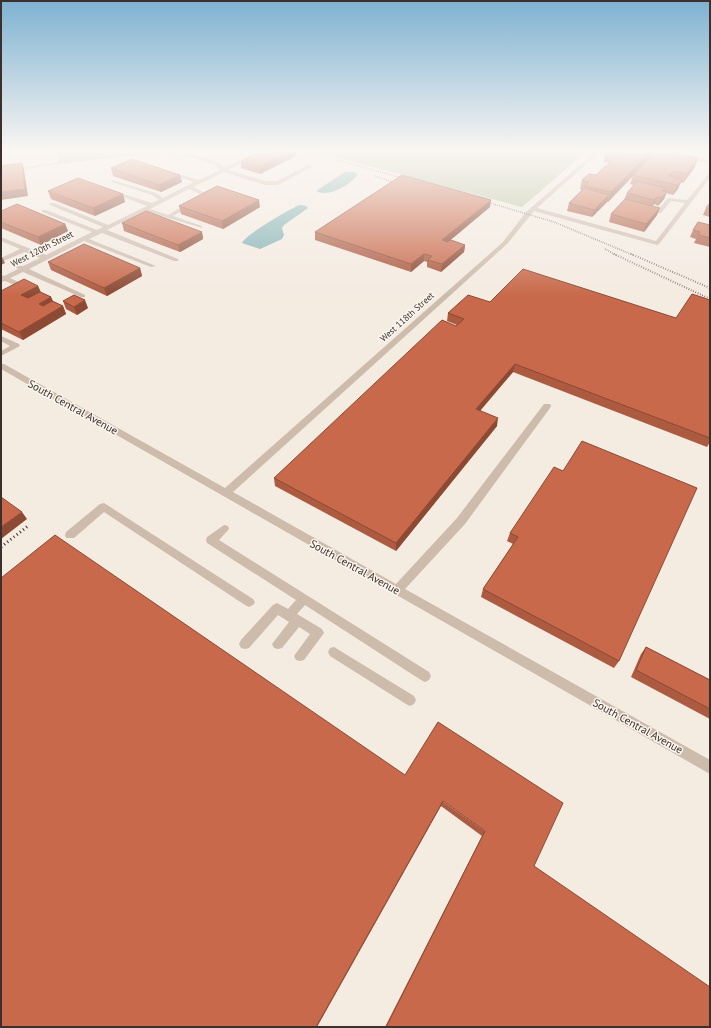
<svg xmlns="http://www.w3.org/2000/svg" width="711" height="1028" font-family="'PT Sans',sans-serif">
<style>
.green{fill:#b8c4a0}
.water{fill:#7fb0b2}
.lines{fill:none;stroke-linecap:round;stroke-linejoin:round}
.minor{fill:#cdbbac;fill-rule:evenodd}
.rail-far2{stroke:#3b302b;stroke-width:1.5;stroke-dasharray:0.5 1.5;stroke-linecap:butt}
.rail-far1{stroke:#3b302b;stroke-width:2;stroke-dasharray:0.5 2;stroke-linecap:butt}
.rail{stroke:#3b302b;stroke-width:3;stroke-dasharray:1 3;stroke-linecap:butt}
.wall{fill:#ac5a40}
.shaded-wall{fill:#8c4a34}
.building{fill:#c8694b;stroke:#8c4a34}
.labels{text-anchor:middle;stroke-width:3;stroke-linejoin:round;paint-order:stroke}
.far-street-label{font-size:9px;fill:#3b302b;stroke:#fbf5ee}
.street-label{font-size:11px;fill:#3b302b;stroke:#fbf5ee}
</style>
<rect width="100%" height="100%" fill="#f4ebe1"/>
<g class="green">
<polygon points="57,152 173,152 58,163"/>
<polygon points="316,152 586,152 522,207"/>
</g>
<g class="water">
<path d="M345,172H354L358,174C350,185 329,198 316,191Z"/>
<path d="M300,205L306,206L308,208L284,225L282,228L284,235L282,239L260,249L242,243C245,235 291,208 300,205Z"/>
</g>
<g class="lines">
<g class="minor">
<polygon points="595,152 600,152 537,208 656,241 685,203 671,201 661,213 657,213 657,211 668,198 687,200 710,172 710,178 659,244 657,245 534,211 507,244 233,492 396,584 457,518 544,404 550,404 551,406 550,408 465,524 405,589 710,760 710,774 1,369 1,364 4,364 225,488 503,242 526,212"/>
<polygon points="665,152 674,152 710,160 710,164"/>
<path d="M189,153L220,163L224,168L250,155H254V157L228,170L265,181H277L308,165L313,166L278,185H265L224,172L193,187L209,195L173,216L202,226V228L145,211L107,230L178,259V261H174L102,233L89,239L156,266L151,267L84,241L29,269L85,295V297H81L23,272L10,278L25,285V287L1,299V294L17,286L5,281L1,282V275L4,276L18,269L16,267L17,266H23L40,258L25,252L1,262V258L20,249L1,241V237L46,255L92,232L42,212V210H46L97,230L103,227L50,205V203H54L108,225L147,206L110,192V190L152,203L159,200L152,195L112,182V180L156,193L163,198L194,182L167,173V171L199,180L220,170L216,165L187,156ZM189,189L202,195L168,215L150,209Z"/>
<polygon points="1,336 19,344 20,346 1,356 1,351 10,346 1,341"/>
<polygon points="104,503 253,599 255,602 253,605 249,607 245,605 104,512 74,538 66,538 65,535 66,532 100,504"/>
<polygon points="224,525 228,526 229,529 219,540 429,672 431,676 429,680 425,682 421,680 305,605 297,614 322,629 324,633 304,660 300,661 296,660 294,656 310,634 299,627 282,648 278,649 274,648 272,644 289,622 278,615 249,648 245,649 241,648 239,644 241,640 273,605 277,603 288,609 296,600 207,543 206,540 207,537"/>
<polygon points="334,647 414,696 416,700 414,704 410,706 406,704 330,656 328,652 330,648"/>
</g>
<g class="rail-far2">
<polyline points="309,152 409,180"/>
<polyline points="1,165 17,164"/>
<polyline points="1,171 148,152"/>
<polyline points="375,176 399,184"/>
<polyline points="480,200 554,222 633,255"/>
<polyline points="605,249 616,255"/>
</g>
<g class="rail-far1">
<polyline points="614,254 710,299"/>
<polyline points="631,254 710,288"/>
</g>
<polyline class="rail" points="1,547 28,526"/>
</g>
<g class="wall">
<polygon points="258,152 296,152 296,156 260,174 241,168 241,161"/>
<polygon points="653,152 651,157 695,167 683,183 680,182 678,189 673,195 666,193 664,199 658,206 654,204 653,206 657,215 644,232 609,222 611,214 624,200 627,193 634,185 630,184 633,176 608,202 607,202 592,217 567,211 569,203 582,190 580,189 582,180 596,175 609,163 603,162 606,153"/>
<polygon points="111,168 180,175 182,182 161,192 113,176"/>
<polygon points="48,191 123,194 125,202 95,216 51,199"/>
<polygon points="710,203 710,217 703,215 706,208"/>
<polygon points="179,206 260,207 223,229 181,214"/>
<polygon points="490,207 448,242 465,245 464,252 441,272 427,267 427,262 424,261 411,272 315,240 315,232"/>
<polygon points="1,211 65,224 68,231 41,245 1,228"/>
<polygon points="122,223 202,232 203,239 180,252 124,231"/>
<polygon points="710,225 710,247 694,243 696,239 690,237 693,230"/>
<polygon points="48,262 140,268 142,276 107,296 51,270"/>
<polygon points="38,286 41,292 51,297 53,301 63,306 66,314 23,340 1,329 1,291"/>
<polygon points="710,300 710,442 707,447 513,372 480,410 497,426 396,551 275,486 274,478 457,325 447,321 448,313 490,302 676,318"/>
<polygon points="63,301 88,308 77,315 66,309"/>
<polygon points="563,471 619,661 614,668 481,597 483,589 513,544 507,541 510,533"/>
<polygon points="646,647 710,680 710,719 631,677 641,654"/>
<polygon points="405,775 534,866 710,1027 385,1027 482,836 441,806"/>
</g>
<g class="shaded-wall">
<polygon points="289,152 296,152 296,156 260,174 260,167"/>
<polygon points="650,152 653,152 651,157 608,202 611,192"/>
<polygon points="698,158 695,167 683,183 687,174"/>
<polygon points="22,163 24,170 28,196 1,200 1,192"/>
<polygon points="674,171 670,180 668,176"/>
<polygon points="180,175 182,182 161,192 159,185"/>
<polygon points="682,180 678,189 673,195 677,185"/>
<polygon points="667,192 664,199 658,206 661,198"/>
<polygon points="123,194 125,202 95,216 93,208"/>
<polygon points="609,195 607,202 592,217 594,210"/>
<polygon points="657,197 654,204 652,207 654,200"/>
<polygon points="259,200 260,207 223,229 222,221"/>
<polygon points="491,200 490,207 441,248 442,240"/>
<polygon points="660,208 657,215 644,232 646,224"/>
<polygon points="65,224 68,231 41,245 38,237"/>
<polygon points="202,232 203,239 180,252 178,245"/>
<polygon points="465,245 464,252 441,272 442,264"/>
<polygon points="424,254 424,261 411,272 411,264"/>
<polygon points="1,255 5,263 1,265"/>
<polygon points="140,268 142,276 107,296 104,288"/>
<polygon points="38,286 41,294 25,303 21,295"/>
<polygon points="51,297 54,305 43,311 39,304"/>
<polygon points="85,300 88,308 77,315 74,307"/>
<polygon points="63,306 66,314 23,340 19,332"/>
<polygon points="515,364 513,372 475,417 476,409"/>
<polygon points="498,418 497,426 396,551 396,543"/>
<polygon points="22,512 27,519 1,539 1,527"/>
<polygon points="443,801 441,806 317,1027 316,1027"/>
</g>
<g class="building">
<polygon points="258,152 289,152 260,167 241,161"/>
<polygon points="607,152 650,152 611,192 585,186 589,182 582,180 589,174 596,175 617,155 606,153"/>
<polygon points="656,152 671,152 698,158 687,174 674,171 668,176 682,180 677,185 633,175"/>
<polygon points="132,159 180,175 159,185 111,168"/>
<polygon points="22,163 25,189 1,192 1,166"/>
<polygon points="402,175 491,200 442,240 448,242 451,240 465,245 442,264 428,260 432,256 424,254 411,264 315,232"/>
<polygon points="78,178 123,194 93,208 48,191"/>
<polygon points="637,181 665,188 662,191 667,192 661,198 657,197 654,200 627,193"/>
<polygon points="217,186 259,200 222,221 179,206"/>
<polygon points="584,188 609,195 594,210 569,203"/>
<polygon points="625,199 660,208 646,224 611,214"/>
<polygon points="710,203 710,209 706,208"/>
<polygon points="17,204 65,224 38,237 1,222 1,211"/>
<polygon points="146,211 202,232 178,245 122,223"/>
<polygon points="698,222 710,225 710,238 698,235 700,232 693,230"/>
<polygon points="84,244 140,268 104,288 48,262"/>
<polygon points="523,269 676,318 692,294 710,300 710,438 515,364 476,409 498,418 396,543 274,478 442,320 456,326 464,319 448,313 468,295 490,302"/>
<polygon points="24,279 38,286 21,295 28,298 40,292 51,297 39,304 43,306 52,301 63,306 19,332 1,323 1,291"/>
<polygon points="74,295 85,300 74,307 63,301"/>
<polygon points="582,441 697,488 619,661 483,589 518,537 510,533 554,467 563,471"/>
<polygon points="1,497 22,512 1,527"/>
<polygon points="55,535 405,775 438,722 563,803 534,866 710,987 710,1027 386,1027 485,831 443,801 316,1027 1,1027 1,578"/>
<polygon points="646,647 710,680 710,709 636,670"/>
</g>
<linearGradient id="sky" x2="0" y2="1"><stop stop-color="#7eb2d2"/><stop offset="0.51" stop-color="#faf6f2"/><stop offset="1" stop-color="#faf6f2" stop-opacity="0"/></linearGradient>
<rect width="711" height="296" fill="url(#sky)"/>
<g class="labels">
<g class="far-street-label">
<text transform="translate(42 249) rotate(-27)" y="3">West 120th Street</text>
<text transform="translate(407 317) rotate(-42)" y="3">West 118th Street</text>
</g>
<g class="street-label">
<text transform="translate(73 407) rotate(29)" y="4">South Central Avenue</text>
<text transform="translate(355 567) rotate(29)" y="4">South Central Avenue</text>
<text transform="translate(638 726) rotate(29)" y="4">South Central Avenue</text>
</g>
</g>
<rect width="711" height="1028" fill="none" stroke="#3b302b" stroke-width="4"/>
</svg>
